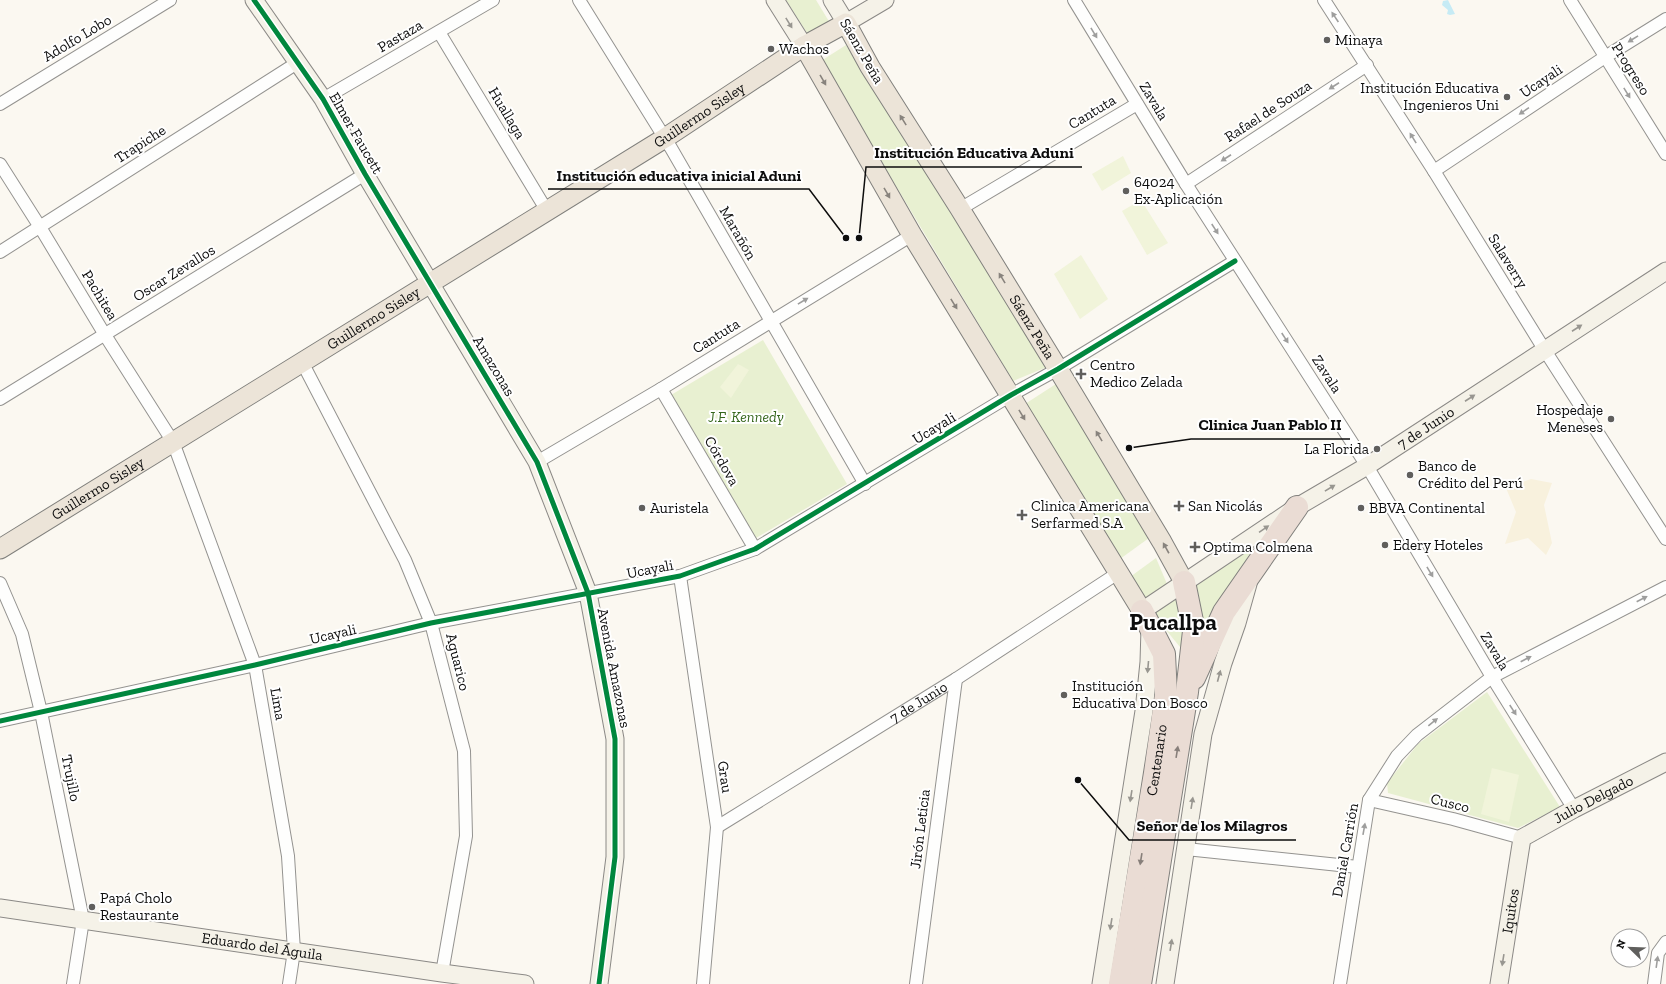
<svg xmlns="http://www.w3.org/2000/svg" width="1666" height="984" font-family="'Zilla Slab',serif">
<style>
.farmland{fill:#f8f1dd}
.green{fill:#e8f0d1}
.pitch{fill:#f1f4da}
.water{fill:#c6ebf5}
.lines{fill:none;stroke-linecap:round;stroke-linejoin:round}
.street-casing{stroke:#949390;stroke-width:14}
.secondary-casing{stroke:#8b8986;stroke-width:19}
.primary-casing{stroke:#81807d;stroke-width:21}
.highway-casing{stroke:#81807d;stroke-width:24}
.street{stroke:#fefefd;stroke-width:12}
.secondary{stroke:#f5f2e8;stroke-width:17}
.primary{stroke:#ece4d8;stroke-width:19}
.highway{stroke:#eadcd4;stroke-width:22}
.cycleway-casing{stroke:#fff;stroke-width:8}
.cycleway{stroke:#00873e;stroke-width:5}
.oneway{fill:#9e9e9d}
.oneway2{fill:#989690}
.oneway3{fill:#88837d}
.oneway4{fill:#877f7a}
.poi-dot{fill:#605f5d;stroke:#fff;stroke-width:1.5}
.labels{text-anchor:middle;stroke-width:4;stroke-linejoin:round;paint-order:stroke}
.street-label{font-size:15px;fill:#0d0d0d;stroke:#fff}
.poi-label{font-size:15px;fill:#0d0d0d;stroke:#fff;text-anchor:start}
.park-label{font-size:15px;font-style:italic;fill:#35661c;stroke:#fff}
.town-label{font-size:23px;font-weight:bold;fill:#0d0d0d;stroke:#fff}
.leader{fill:none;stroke:#0d0d0d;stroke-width:1.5}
.callout-dot{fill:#0d0d0d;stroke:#fff;stroke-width:1.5}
.callout-label{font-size:16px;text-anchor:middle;font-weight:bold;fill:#0d0d0d;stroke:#fff;stroke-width:4;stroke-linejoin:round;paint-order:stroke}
</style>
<rect width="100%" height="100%" fill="#fbf8f1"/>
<polygon class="farmland" points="1531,479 1552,483 1544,505 1552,543 1546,555 1528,538 1505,544 1516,512 1506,488"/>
<g class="green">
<polygon points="786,0 816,0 833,28 812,41"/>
<polygon points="846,45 1047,367 1013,381 821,61"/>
<polygon points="763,340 847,484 756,538 671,395"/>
<polygon points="1056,384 1149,538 1120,559 1025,404"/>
<polygon points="1252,549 1203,639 1191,587"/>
<polygon points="1156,558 1167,584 1144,601 1130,577"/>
<polygon points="1181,592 1185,653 1152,613"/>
<polygon points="1487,692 1560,807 1518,828 1388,793 1387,783 1418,744"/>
</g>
<g class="pitch">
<polygon points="1123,156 1131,173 1102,191 1092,174"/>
<polygon points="1141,200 1168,243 1147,255 1122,211"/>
<polygon points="1081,255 1108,299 1080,319 1054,274"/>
<polygon points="738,364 749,370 731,398 720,387"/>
<polygon points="1492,768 1519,775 1509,822 1481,814"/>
</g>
<polygon class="water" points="1448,0 1455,14 1450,15 1447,14 1448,10 1442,5 1443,1"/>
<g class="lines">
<defs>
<g id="street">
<polyline points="579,0 671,148 865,484"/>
<polyline points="1074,0 1186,184 1367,466 1492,677 1574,809"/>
<polyline points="1324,0 1434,171 1544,349 1666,539"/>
<polyline points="1570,0 1666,154"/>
<polyline points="439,32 547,211"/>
<polyline points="323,99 493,0"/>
<polyline points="0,104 170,0"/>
<polyline points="0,164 40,227 105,335 173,442 255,665 288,856 294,951 289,984"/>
<polyline points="1434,171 1605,57 1666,19"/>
<polyline points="1186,184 1367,65"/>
<polyline points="960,209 1137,104"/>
<polyline points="0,252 297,63"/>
<polyline points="302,362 405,560 431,623 464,751 466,836 442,973"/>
<polyline points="661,389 755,549"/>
<polyline points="0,399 365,174"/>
<polyline points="537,462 661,389 912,235"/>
<polyline points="680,576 717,827 703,984"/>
<polyline points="0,583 22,634 41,712 83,920 73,984"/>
<polyline points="0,721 255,665 431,623 680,576 755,549 1011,395 1058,369 1235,261"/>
<polyline points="1369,800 1453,819 1522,838"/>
<path id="s1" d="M717,827L956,679L1118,573"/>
<polyline points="1186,849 1358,867"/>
<polyline points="916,984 956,679"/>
<polyline points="1340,984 1369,800 1397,756 1417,735 1492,677 1666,587"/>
<polyline points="1654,984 1658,953 1666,942"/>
</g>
<g id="secondary">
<polyline points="254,0 323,99 365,174 537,462 588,593 615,739 615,857 599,984"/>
<polyline points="775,0 804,46"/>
<polyline points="832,0 846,23 885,0"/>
<path id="s2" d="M1142,611L1297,507L1367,466L1666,271"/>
<path id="s3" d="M0,908L442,973L525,984"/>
<polyline points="1101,984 1144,711 1149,662 1150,628"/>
<polyline points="1165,984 1203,734 1223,663 1237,623 1248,584"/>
<path id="s4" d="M1499,984L1522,838L1574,809L1666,762"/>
</g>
<g id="primary">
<polyline points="804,46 912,235 1142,611"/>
<path id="s5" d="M0,549L665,138L804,46L846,23L870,67L960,209L1058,369L1162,542L1184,582"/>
</g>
<g id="highway">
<polyline points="1194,678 1224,612 1297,507"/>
<path id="s6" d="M1120,984L1155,773L1166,695L1164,654L1142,611"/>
<polyline points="1140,984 1187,692 1194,631 1184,582"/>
</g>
</defs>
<use href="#street" class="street-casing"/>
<use href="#secondary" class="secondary-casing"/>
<use href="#primary" class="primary-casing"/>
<use href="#highway" class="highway-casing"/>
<use href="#street" class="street"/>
<use href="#secondary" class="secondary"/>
<use href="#primary" class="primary"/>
<use href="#highway" class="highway"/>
<defs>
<g id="cycleway">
<polyline points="254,0 323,99 365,174 537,462 588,593 615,739 615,857 599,984"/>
<polyline points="0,721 255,665 431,623 680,576 755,549 1011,395 1058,369 1235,261"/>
</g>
</defs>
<use href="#cycleway" class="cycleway-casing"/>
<use href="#cycleway" class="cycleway"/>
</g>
<defs><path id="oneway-solid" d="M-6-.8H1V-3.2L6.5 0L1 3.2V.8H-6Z"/></defs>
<g class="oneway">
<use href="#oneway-solid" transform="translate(1335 17) rotate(-124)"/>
<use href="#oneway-solid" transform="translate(1094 33) rotate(59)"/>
<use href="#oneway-solid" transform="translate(1633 39) rotate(148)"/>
<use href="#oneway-solid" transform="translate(1334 86) rotate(147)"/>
<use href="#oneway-solid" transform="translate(1627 93) rotate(58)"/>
<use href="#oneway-solid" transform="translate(1524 111) rotate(146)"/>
<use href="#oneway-solid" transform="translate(1413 138) rotate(-122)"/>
<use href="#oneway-solid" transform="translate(1226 158) rotate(147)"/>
<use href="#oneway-solid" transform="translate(1215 229) rotate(57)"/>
<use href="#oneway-solid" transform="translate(803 301) rotate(-31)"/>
<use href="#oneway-solid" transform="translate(1285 338) rotate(57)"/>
<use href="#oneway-solid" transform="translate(1430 572) rotate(59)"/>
<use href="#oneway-solid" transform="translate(1642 599) rotate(-27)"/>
<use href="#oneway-solid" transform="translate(1526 659) rotate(-27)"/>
<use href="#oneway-solid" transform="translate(1513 710) rotate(57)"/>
<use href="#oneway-solid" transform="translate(1433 722) rotate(-39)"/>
<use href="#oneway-solid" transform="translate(1364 829) rotate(-80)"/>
<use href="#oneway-solid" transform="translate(1657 962) rotate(-82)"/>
</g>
<g class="oneway2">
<use href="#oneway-solid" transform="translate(789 23) rotate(58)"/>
<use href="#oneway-solid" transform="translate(1577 328) rotate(-33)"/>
<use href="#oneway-solid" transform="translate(1470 398) rotate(-33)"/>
<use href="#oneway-solid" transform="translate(1330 488) rotate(-31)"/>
<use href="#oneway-solid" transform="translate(1264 529) rotate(-34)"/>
<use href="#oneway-solid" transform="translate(1148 667) rotate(95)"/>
<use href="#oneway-solid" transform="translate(1219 676) rotate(-75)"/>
<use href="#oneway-solid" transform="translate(1131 796) rotate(99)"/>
<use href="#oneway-solid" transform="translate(1192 803) rotate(-81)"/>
<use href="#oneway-solid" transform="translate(1111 924) rotate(99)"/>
<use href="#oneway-solid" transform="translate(1171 945) rotate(-81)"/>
<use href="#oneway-solid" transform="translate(1503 960) rotate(99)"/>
</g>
<g class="oneway3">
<use href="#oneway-solid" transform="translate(823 80) rotate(60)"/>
<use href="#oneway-solid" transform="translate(903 120) rotate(-122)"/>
<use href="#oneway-solid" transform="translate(887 193) rotate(60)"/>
<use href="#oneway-solid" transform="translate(1002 278) rotate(-121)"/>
<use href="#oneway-solid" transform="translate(954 304) rotate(58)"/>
<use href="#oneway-solid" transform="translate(1022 415) rotate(59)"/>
<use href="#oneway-solid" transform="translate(1099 436) rotate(-121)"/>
<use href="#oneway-solid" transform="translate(1166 548) rotate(-119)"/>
</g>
<g class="oneway4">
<use href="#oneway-solid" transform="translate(1177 752) rotate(-81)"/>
<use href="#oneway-solid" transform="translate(1141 859) rotate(99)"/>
</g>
<g class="poi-dot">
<circle cx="1327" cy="40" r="4"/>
<circle cx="771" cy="49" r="4"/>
<circle cx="1507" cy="97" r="4"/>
<circle cx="1126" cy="191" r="4"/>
<path d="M1079 368h4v4h4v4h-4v4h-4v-4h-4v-4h4z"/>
<circle cx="1611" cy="419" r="4"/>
<circle cx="1377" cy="449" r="4"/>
<circle cx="1410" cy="475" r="4"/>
<path d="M1177 500h4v4h4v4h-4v4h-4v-4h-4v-4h4z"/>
<circle cx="642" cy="508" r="4"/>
<circle cx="1361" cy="508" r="4"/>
<path d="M1020 509h4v4h4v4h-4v4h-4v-4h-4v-4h4z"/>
<circle cx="1385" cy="545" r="4"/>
<path d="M1193 541h4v4h4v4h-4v4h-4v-4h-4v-4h4z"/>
<circle cx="1064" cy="695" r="4"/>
<circle cx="92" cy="907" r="4"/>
</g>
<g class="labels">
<g class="street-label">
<text transform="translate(400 36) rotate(-30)" y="5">Pastaza</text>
<text transform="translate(77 38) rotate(-31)" y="5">Adolfo Lobo</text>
<text transform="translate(862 51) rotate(60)" y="5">Sáenz Peña</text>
<text transform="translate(1631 69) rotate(58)" y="5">Progreso</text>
<text transform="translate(1541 81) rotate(-34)" y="5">Ucayali</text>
<text transform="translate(1154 101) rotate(59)" y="5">Zavala</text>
<text transform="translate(1268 111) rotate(-33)" y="5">Rafael de Souza</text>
<text transform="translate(1092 112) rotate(-31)" y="5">Cantuta</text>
<text transform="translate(507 113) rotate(59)" y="5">Huallaga</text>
<text dy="5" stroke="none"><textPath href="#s5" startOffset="823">Guillermo Sisley</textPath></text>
<text transform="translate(356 133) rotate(60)" y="5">Elmer Faucett</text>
<text transform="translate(140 144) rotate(-33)" y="5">Trapiche</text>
<text transform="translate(738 233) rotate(60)" y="5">Marañón</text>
<text transform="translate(1508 261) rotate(58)" y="5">Salaverry</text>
<text transform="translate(174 273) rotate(-32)" y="5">Oscar Zevallos</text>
<text transform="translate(100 295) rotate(59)" y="5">Pachitea</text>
<text dy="5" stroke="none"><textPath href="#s5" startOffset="439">Guillermo Sisley</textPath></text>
<text dy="5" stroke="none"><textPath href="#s5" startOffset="1353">Sáenz Peña</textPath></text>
<text transform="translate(716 336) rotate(-32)" y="5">Cantuta</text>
<text transform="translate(494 366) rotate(59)" y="5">Amazonas</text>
<text transform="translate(1327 374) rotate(57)" y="5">Zavala</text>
<text dy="5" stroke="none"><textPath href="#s2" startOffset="338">7 de Junio</textPath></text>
<text transform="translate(934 428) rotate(-31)" y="5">Ucayali</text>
<text transform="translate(722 461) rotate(60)" y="5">Córdova</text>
<text dy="5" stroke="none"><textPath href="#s5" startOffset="115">Guillermo Sisley</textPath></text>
<text transform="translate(650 569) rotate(-11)" y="5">Ucayali</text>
<text transform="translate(333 634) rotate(-13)" y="5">Ucayali</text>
<text transform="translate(1495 651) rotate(59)" y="5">Zavala</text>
<text transform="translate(458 662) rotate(76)" y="5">Aguarico</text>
<text transform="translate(614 668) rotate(79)" y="5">Avenida Amazonas</text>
<text dy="5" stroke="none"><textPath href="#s1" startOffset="237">7 de Junio</textPath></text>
<text transform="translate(278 704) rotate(80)" y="5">Lima</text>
<text dy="5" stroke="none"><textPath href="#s6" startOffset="227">Centenario</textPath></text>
<text transform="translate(725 777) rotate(82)" y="5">Grau</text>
<text transform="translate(71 778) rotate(79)" y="5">Trujillo</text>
<text dy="5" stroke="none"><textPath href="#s4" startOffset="229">Julio Delgado</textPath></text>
<text transform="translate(1450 803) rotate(14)" y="5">Cusco</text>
<text transform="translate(920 829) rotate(-83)" y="5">Jirón Leticia</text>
<text transform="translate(1345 850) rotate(-80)" y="5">Daniel Carrión</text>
<text dy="5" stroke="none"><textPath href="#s4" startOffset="74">Iquitos</textPath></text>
<text dy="5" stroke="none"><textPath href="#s3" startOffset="265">Eduardo del Águila</textPath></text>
</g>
<g class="poi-label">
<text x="1335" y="45">Minaya</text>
<text x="779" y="54">Wachos</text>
<text x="1499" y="93" text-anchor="end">Institución Educativa<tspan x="1499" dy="17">Ingenieros Uni</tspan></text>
<text x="1134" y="187">64024<tspan x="1134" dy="17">Ex-Aplicación</tspan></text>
<text x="1090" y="370">Centro<tspan x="1090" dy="17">Medico Zelada</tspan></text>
<text x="1603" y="415" text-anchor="end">Hospedaje<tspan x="1603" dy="17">Meneses</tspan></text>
<text x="1369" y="454" text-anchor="end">La Florida</text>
<text x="1418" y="471">Banco de<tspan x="1418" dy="17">Crédito del Perú</tspan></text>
<text x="1031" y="511">Clinica Americana<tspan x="1031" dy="17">Serfarmed S.A</tspan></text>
<text x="1188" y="511">San Nicolás</text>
<text x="650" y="513">Auristela</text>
<text x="1369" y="513">BBVA Continental</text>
<text x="1393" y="550">Edery Hoteles</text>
<text x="1203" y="552">Optima Colmena</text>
<text x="1072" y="691">Institución<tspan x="1072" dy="17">Educativa Don Bosco</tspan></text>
<text x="100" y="903">Papá Cholo<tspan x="100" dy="17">Restaurante</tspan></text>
</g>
<g class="park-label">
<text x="746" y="422">J.F. Kennedy</text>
</g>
<g class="town-label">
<text x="1173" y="630">Pucallpa</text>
</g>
</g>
<path class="leader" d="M859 238L866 167H1082M846 238L809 189H548M1129 448L1191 439H1350M1078 780L1129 840H1296"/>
<g class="callout-dot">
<circle cx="859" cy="238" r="4"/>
<circle cx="846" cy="238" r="4"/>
<circle cx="1129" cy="448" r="4"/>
<circle cx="1078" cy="780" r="4"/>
</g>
<g class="callout-label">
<text x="974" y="158">Institución Educativa Aduni</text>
<text x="679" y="181">Institución educativa inicial Aduni</text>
<text x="1270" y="430">Clinica Juan Pablo II</text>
<text x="1212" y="831">Señor de los Milagros</text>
</g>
<g transform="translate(1630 948) rotate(293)"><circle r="19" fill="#ffffff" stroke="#9e9e9e"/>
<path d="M0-3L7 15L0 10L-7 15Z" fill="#605f5d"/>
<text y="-6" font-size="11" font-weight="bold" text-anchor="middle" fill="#0d0d0d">N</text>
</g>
</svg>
